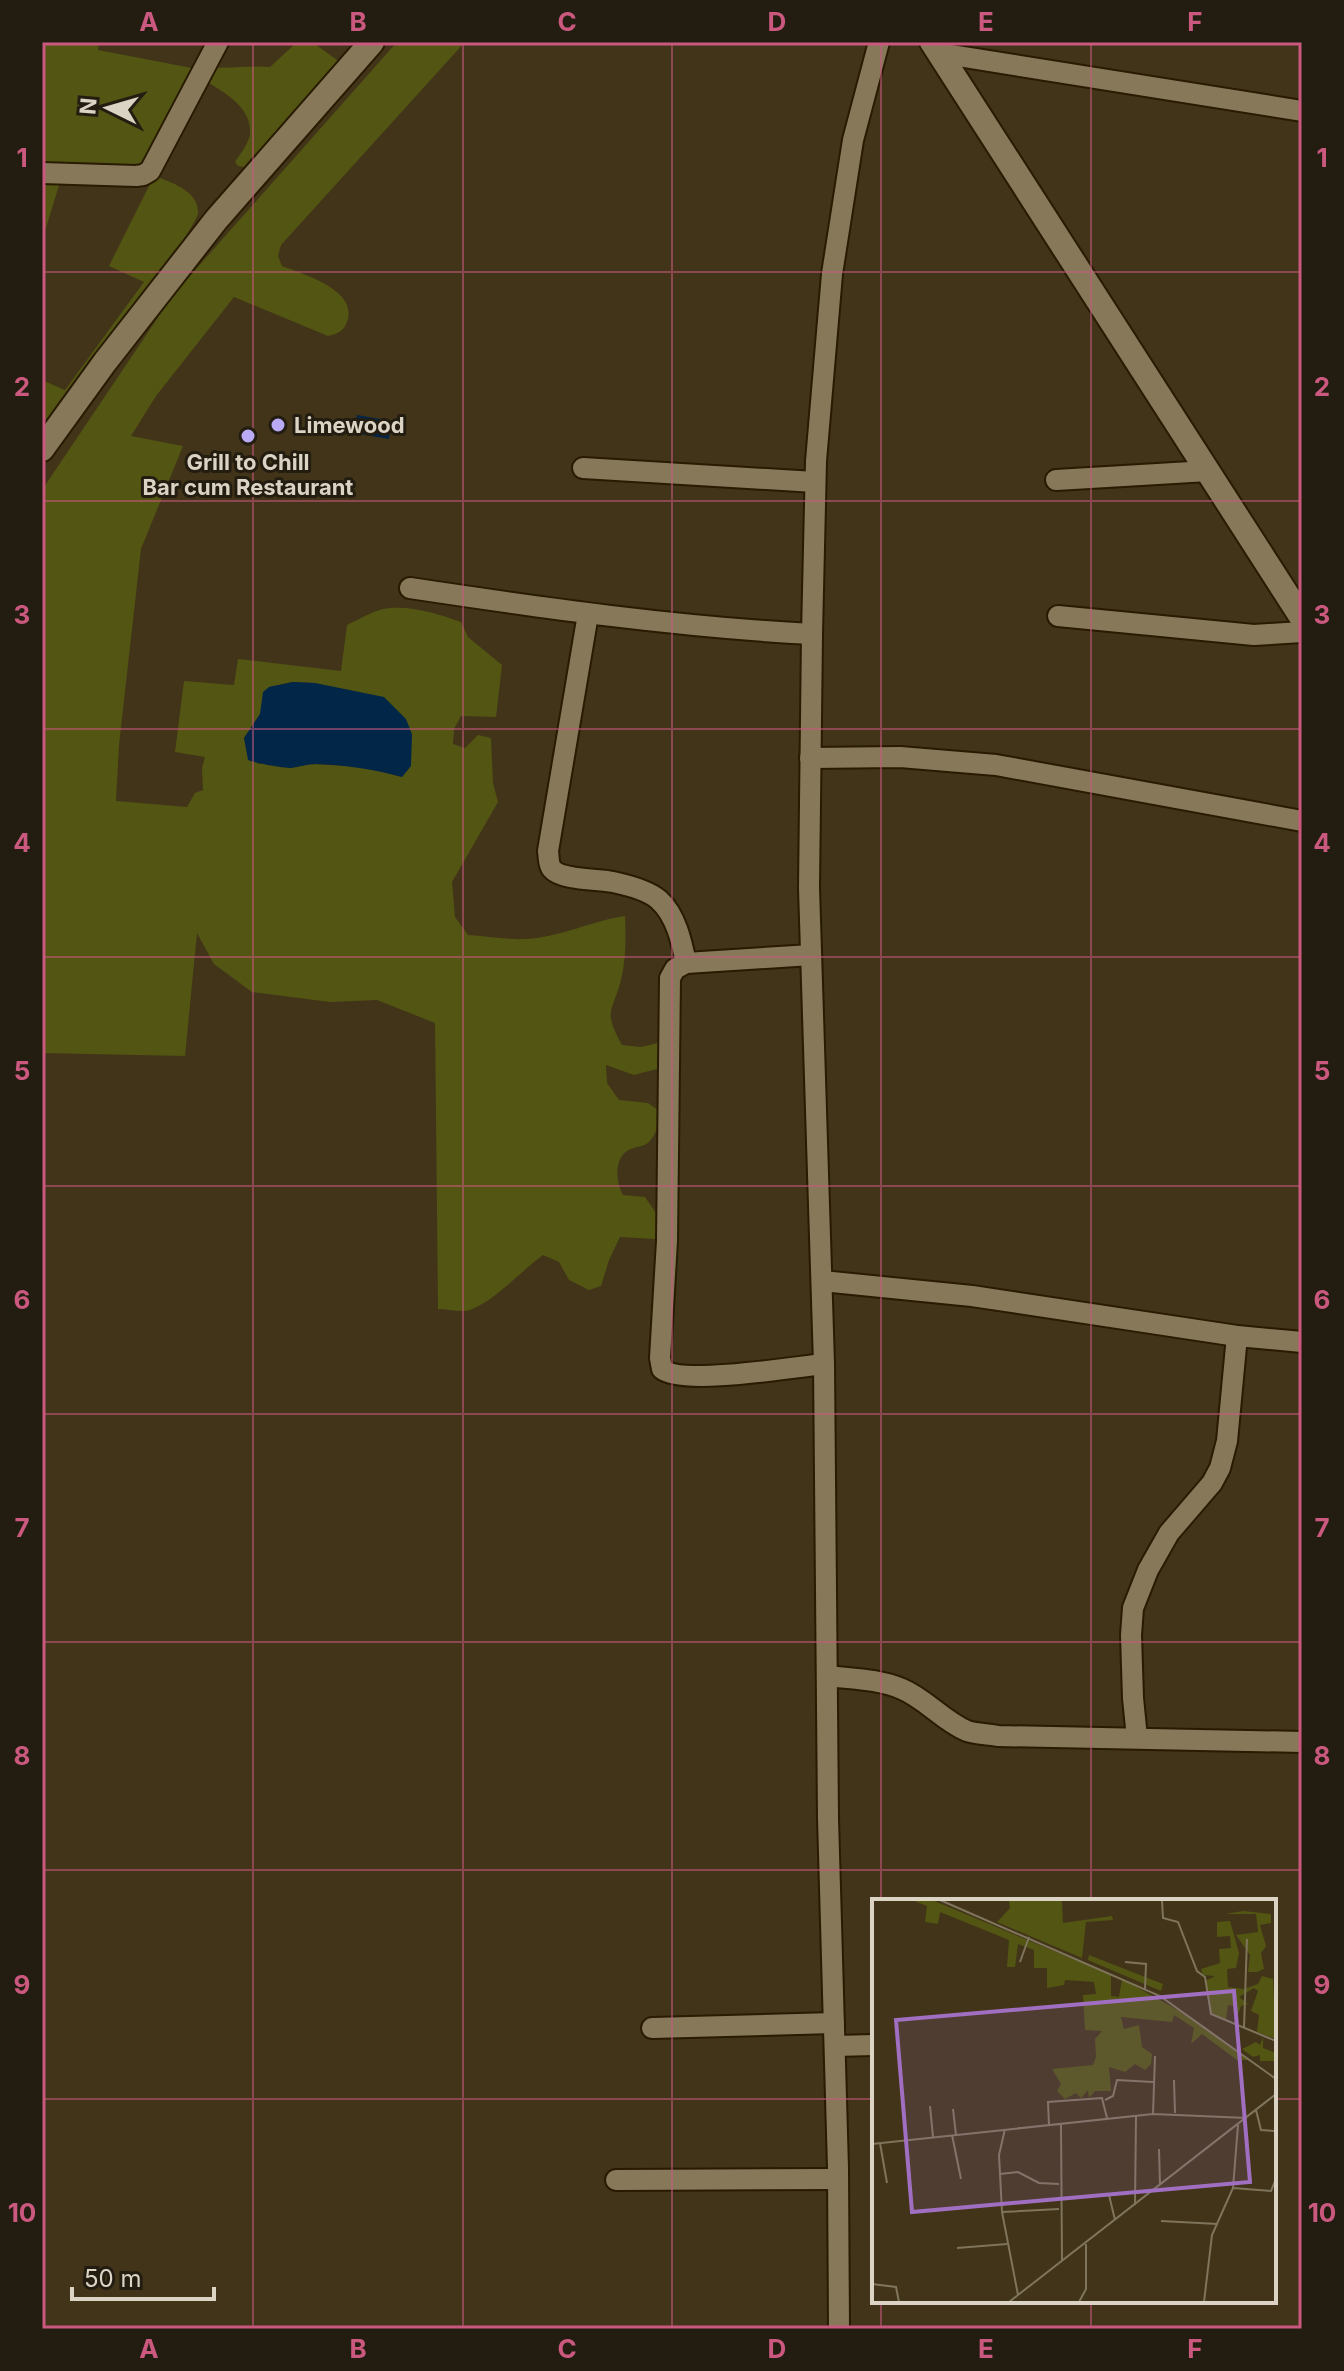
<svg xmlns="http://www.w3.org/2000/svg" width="1344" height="2371" font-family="Inter,sans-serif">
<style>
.green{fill:#535513;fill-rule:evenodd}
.water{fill:#022647}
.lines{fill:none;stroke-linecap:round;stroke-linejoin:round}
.minor-casing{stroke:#281b01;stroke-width:24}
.tertiary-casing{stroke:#281b01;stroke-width:28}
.minor{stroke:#87785a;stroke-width:20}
.tertiary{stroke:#87785a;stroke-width:24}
.grid{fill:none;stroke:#cb597f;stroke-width:2;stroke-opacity:0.55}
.poi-dot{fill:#baaaf6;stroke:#231d11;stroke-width:3}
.labels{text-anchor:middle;stroke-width:6;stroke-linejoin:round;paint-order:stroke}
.poi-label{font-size:22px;font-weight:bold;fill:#dbd3c3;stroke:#231d11;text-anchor:start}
.inset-road{fill:none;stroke:#7f745c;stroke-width:2}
.view{fill:#a16fc1;fill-opacity:0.15;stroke:#a16fc1;stroke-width:4}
.inset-edge{fill:none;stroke:#dbd3c3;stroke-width:4}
.neatline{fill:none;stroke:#cb597f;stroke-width:3}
.grid-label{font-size:26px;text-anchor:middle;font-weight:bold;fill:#cb597f}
</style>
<rect width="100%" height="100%" fill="#413418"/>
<g class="green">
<polygon points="42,42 99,42 98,50 197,69 148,166 42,168"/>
<path d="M297,42H312L340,62L244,167L238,166L235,162C240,154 250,142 250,133C252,107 222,91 204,80L211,67C231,69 250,65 270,67Z"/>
<path d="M397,42H465L281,245L278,256L282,266C303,274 359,290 347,322C344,331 337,334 328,336L234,297L156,396L131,436L183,446L141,549L119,745L116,801L187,807L195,793L203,790L202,768L205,757L175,752L184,681L234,685L238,659L341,671L347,625C360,619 375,609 390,608C414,606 439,614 461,622L468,637L502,665L496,717L461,716L454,729L453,744L465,748L478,735L491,738L493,783L498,802L452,882L455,917L468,935C487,936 507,940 526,939C561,937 591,921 625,916C626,936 626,960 621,980C612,1013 603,1011 622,1045L641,1047L658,1043L657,1069L634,1075L606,1065L607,1083L619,1100L648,1103L659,1111C658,1124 658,1132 649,1142C644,1147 638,1146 631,1149C614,1155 615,1181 623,1195L645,1197L658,1216L655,1239L620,1237L609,1260L601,1286L589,1290L569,1280L559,1262L543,1255C521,1271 495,1301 470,1310C462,1313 448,1309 438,1309L435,1023L377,1000L330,1002L252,992L214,964L197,933L185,1056L42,1053V490L173,295ZM292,682L315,683L402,777L363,767L312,764L289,768L274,764H258L244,738L260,714L269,687Z"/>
<path d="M154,176C171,182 199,191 198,213C198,228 60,411 42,428V380L65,390L144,282L109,266Z"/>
<polygon points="42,181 60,182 42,241"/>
</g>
<g class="water">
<polygon points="357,415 392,421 389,439 354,433"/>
<path d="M293,682L315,683L384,697L406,719L412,734L411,766L402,777C374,769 345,765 316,764C307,764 299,767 291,768C283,768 255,763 248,760L244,738L260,714L263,692L269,687Z"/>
</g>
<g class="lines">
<defs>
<g id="minor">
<polyline points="939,53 1302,111"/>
<polyline points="42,173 136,176 143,175 150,171 218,42"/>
<polyline points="583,468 815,482"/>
<polyline points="1056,480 1208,471"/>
<path d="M410,588C543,608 677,627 812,634"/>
<path d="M588,614L548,851C549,857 548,864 552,869C561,880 598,879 613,882C627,885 648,890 659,900C676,915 682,943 686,963"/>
<polyline points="1058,616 1254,635 1302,632"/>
<polyline points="810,758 900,757 996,765 1302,821"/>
<path d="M811,955L686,963L675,969L670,978L667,1241L660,1358L662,1369C682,1386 793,1367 824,1364"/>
<polyline points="822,1281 972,1296 1237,1336 1302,1342"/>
<path d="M827,1676C852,1679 879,1679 902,1689C926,1699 943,1721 967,1731C976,1734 988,1734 998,1736L1302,1742"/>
<polyline points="1137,1738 1133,1698 1131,1635 1133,1608 1148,1570 1169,1533 1212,1483 1220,1468 1227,1441 1237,1336"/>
<polyline points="652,2028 834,2023"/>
<polyline points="835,2046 874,2045"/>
<polyline points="616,2180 838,2179"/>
<polyline points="839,2329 838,2168 828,1818 824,1364 809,888 812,634 816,461 832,274 853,140 879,42"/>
</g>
<g id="tertiary">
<polyline points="932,42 1302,618"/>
<polyline points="42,449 105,362 216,220 372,42"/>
</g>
</defs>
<use href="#minor" class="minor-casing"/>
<use href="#tertiary" class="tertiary-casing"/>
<use href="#minor" class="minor"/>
<use href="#tertiary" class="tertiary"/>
</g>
<path class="grid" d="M253,42V2329M463,42V2329M672,42V2329M881,42V1901M1091,42V1901M42,272H1302M42,501H1302M42,729H1302M42,957H1302M42,1186H1302M42,1414H1302M42,1642H1302M42,1870H1302M42,2099H874M1274,2099H1302M881,2301V2329M1091,2301V2329"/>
<g class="poi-dot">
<circle cx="278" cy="425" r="8"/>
<circle cx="248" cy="436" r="8"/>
</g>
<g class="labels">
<g class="poi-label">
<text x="294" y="433">Limewood</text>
<text x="248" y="470" text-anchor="middle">Grill to Chill<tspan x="248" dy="25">Bar cum Restaurant</tspan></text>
</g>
</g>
<g transform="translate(872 1899)">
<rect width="404" height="404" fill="#413418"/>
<path d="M40,1H60L239,76V97L247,98L250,80L322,120L378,161H365L330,135L319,145L322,129L302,116L300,123L249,118L252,130L267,126L270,148L280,155L279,165L273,171L263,165L253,173L237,168L239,192H223L217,199L216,191L209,199L204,194L193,200L185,192L189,185L180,170L221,166L224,158L223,140L230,132L213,131L211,96L224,95L222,83L193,81L192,86L175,89V69H162V51L146,45L143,68H135L137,41L68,13L66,25L53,23L55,7ZM137,1H190L191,24L240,17L241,21L214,23L210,59L125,23L138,9ZM371,12L399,15V24L388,26L394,47L389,54L392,70L385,73H376L378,56L364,36L386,33L384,15H353ZM358,22L367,54L364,69L355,70L356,88L372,90L386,85L390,77L401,80L404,140L385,133L387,116L379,112L386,92L382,89L367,98L376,105L369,107L363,124L361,107L356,106L354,121L339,114L333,82L343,77L331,76L329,70L348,64L347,50L359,49L358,37L345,38V23ZM217,56L291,85L289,92L216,61ZM391,138V149L404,154V162H388V156L381,158L370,150L384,143L388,146Z" fill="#535513"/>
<path class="inset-road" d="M68,1L288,97L404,180M290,1L291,19L306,23L325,72L333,78L339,115L404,142M148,63L157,38M253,63L274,65L273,90M372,129L375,40M302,181L303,214M233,201L241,197L245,181L281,183M58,207L61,238M81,210L84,236M384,211L389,231L403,232M281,215L283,157M189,225L190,361M177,226L176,203L230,199L235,219M133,230L127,256L130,313L146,396M80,236L89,280M8,244L15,284M0,245L281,215L375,219M287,250L288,286M128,275L146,273L167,284L187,285M361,289L399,292L404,280M224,296H237L243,321M263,306L264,217M130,313L187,310M289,322L346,325M85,349L135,345M0,385L24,388L27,403M137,403L404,195M207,403L214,390V345M332,403L340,336L361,289L366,226"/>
<path class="view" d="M362,92L378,283L40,313L24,121Z"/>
<rect width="404" height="404" class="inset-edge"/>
</g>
<rect width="1344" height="2371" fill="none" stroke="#231d11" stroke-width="88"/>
<g transform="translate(108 108) rotate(275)" stroke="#231d11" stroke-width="6" paint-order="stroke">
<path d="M0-6L14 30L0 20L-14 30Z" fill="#dbd3c3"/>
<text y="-12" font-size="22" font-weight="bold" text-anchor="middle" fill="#dbd3c3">N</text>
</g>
<path d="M72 2287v12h142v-12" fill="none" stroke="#dbd3c3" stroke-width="4"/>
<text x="84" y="2287" font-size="24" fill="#dbd3c3" stroke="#231d11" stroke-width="6" paint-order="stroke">50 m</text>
<rect x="44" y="44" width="1256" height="2283" class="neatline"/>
<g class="grid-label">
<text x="149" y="31">A</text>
<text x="358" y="31">B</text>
<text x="567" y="31">C</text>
<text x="777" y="31">D</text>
<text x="986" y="31">E</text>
<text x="1195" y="31">F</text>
<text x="22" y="167">1</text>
<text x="1322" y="167">1</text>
<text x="22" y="396">2</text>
<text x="1322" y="396">2</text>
<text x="22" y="624">3</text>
<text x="1322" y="624">3</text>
<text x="22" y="852">4</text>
<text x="1322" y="852">4</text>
<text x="22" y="1080">5</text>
<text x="1322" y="1080">5</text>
<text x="22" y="1309">6</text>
<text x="1322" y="1309">6</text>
<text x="22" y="1537">7</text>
<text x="1322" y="1537">7</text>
<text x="22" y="1765">8</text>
<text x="1322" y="1765">8</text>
<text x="22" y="1994">9</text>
<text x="1322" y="1994">9</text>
<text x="22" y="2222">10</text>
<text x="1322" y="2222">10</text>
<text x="149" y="2358">A</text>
<text x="358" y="2358">B</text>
<text x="567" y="2358">C</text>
<text x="777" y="2358">D</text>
<text x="986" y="2358">E</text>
<text x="1195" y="2358">F</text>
</g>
</svg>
